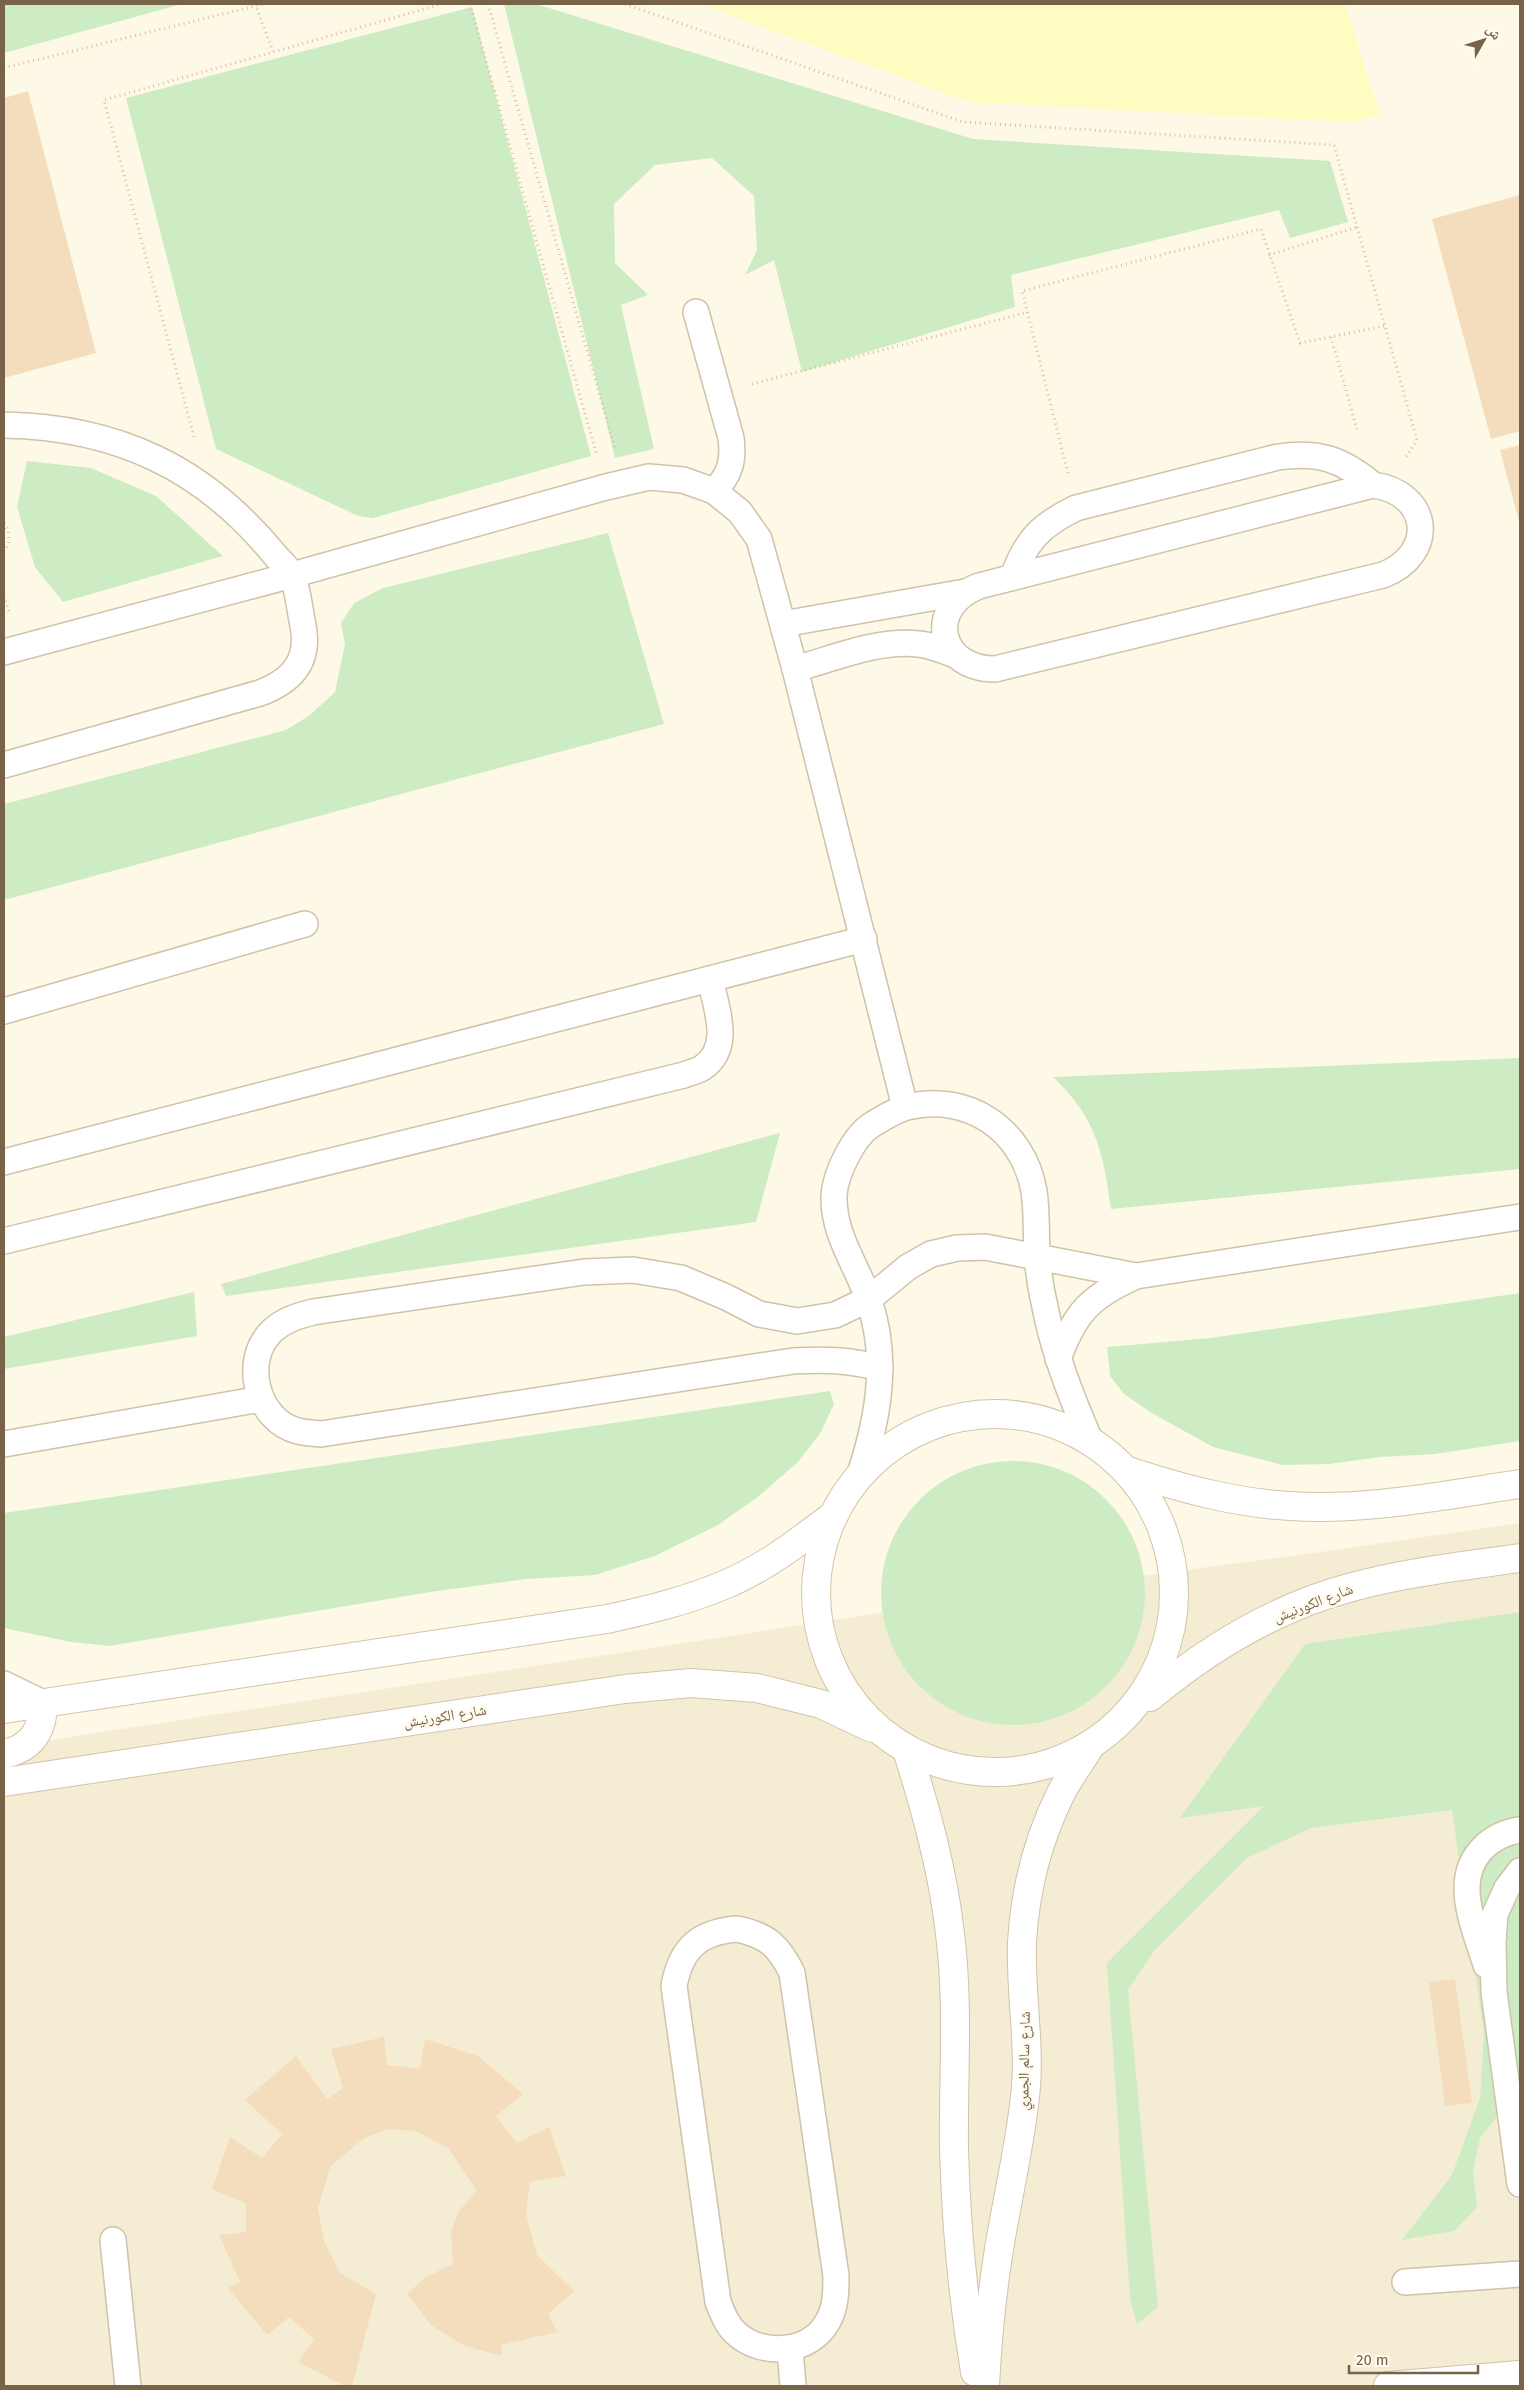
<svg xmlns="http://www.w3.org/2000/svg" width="1524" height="2390" font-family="'Fira Sans','Noto Naskh Arabic',sans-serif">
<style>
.residential{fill:#f5ecd4}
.green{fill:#cdecc4}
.sand{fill:#fefcc0}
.building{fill:#f4ddbc}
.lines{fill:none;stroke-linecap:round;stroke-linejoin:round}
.lane-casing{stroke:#d0c2ab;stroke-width:28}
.street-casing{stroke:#d0c2ab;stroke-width:30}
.secondary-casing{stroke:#d3c4a9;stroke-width:30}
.path{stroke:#dac09f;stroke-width:3;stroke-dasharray:1 4;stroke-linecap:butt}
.lane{stroke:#fff;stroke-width:25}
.street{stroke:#fff;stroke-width:28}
.secondary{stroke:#fff;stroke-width:28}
.labels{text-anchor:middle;stroke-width:5;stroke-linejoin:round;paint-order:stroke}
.street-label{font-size:15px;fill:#786349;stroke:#fffbee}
</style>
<rect width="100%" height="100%" fill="#fdf9e6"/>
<polygon class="residential" points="1520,1523 1520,2386 4,2386 4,1747 985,1597 1328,1551"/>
<g class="green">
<polygon points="4,4 182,4 4,53"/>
<polygon points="504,4 536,4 973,139 1330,161 1348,222 1290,238 1279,210 1011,275 1015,307 802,372 774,260 745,275 757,250 754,196 712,158 655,165 614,204 615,263 648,295 621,305 654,449 615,458"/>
<polygon points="472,7 591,456 373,518 358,516 216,449 126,98"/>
<polygon points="27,461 91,468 156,496 223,556 63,602 35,567 17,507"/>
<polygon points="608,533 664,724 4,900 4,804 286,730 310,715 335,692 345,644 341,623 354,603 383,588"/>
<path d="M1520,1058V1169L1111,1209C1103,1151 1096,1118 1053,1077Z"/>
<polygon points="780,1133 756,1222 226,1296 221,1284"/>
<polygon points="194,1292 197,1336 4,1369 4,1337"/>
<polygon points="1520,1293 1520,1441 1435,1454 1381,1457 1329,1464 1283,1465 1213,1447 1150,1412 1124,1394 1110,1376 1107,1347 1211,1338"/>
<polygon points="830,1391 834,1404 821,1432 798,1462 759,1496 718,1525 655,1556 595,1575 526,1579 430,1592 109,1646 71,1642 4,1628 4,1513"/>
<circle cx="1013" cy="1593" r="132"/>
<polygon points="1520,1612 1520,2103 1502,2110 1480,2138 1473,2171 1477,2207 1454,2231 1402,2240 1452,2175 1480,2098 1484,2034 1452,1810 1311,1828 1247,1858 1154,1951 1128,1990 1158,2307 1137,2324 1130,2299 1107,1963 1264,1806 1180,1818 1305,1644"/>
</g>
<polygon class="sand" points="699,4 1345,4 1380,115 1352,122 969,102"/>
<g class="building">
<polygon points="28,91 96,353 4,378 4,98"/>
<polygon points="1520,195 1520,431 1491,439 1432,219"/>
<polygon points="1520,445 1520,525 1500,450"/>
<polygon points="1455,1979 1472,2103 1445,2106 1429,1982"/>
<polygon points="384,2037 387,2065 420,2069 425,2039 478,2056 523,2094 496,2116 517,2143 549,2127 566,2176 530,2182 526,2214 537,2255 574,2291 548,2314 557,2332 502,2345 501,2356 463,2345 431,2325 407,2294 426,2277 453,2264 451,2233 458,2212 477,2191 449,2149 416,2131 388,2129 364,2138 330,2167 318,2208 324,2241 340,2273 376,2294 352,2386 345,2386 298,2362 314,2339 289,2317 267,2335 228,2288 240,2282 219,2235 246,2232 246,2203 212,2189 230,2137 262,2158 282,2134 245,2100 296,2056 327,2099 343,2088 331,2049"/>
</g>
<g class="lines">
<defs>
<g id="lane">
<path d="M696,312L731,438C734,461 730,475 714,491"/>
<path d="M4,425C56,426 107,435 155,458C202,480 242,515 275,555C280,561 289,568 292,576C298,589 299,606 302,620C311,658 295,680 260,693L4,765"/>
<path d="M1373,485C1431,493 1437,554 1383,575L995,669C938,669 925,607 979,586Z"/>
<path d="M1013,577C1026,540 1041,525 1076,508L1278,457C1318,451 1342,459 1373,485"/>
<polyline points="783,624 965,592"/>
<polyline points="4,652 292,575 606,487 649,477 683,480 714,491 740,512 759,539 795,669 905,1107"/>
<path d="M795,669C832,659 879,639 918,644C931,645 943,650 955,655"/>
<polyline points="4,1011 305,924"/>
<polyline points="4,1162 864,939"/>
<path d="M4,1241L684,1075C689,1073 697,1071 702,1068C733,1048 716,1007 710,979"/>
<path d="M1058,1359C1075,1312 1091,1296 1136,1276L1520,1217"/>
<path d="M880,1368C850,1360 824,1359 793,1361L321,1434C314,1433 305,1433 298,1431C257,1421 241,1361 272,1331C284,1320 297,1316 313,1312L584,1272L633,1270L681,1278L726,1297L759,1314L797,1321L835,1315L869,1299L908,1267L931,1254L957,1248L985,1247L1136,1276"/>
<polyline points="4,1444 261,1399"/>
<path d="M861,1471C879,1415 889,1355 868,1298C856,1264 833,1234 834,1196C835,1174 854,1135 873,1124C883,1118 896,1110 907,1107C967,1092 1023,1129 1034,1191C1037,1211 1036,1233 1037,1253C1038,1271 1041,1290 1045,1307C1054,1353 1071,1396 1089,1438"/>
<polyline points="4,1684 43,1703"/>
<polyline points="1520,1871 1507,1888 1495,1914 1493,1943 1494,1992 1520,2184"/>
<path d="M737,1929C767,1935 779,1946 792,1973L836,2276C836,2291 836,2307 828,2321C811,2353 764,2357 738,2335C727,2326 723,2314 718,2302L674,1986C681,1948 699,1932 737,1929Z"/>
<path d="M1486,1965C1475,1928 1451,1880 1483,1848C1494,1837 1505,1832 1520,1830"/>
<polyline points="113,2240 128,2386"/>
<polyline points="1405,2282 1520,2274"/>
<polyline points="790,2349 793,2386"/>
</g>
<g id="street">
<path d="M907,1750C926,1810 943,1871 950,1934C959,2005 953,2078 954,2149C956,2224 963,2299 975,2372"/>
<path d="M985,2386C987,2345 991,2303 997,2262C1005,2207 1019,2153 1025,2097C1031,2045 1020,1994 1022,1942C1025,1891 1038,1839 1061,1793C1069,1777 1080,1763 1089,1748"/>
<polyline points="1388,2386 1520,2375"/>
</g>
<g id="secondary">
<circle cx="995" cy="1593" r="179"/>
<path d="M1128,1471C1181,1488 1234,1503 1290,1506C1367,1511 1445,1495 1520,1484"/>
<path d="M1150,1697C1209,1648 1277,1607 1352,1587C1407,1572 1464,1566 1520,1558"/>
<path d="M4,1709L607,1619C648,1610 686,1601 724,1585C763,1569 797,1543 830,1518"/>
<path d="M4,1754C32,1748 43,1730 43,1703"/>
<polyline points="4,1782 625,1689 691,1683 757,1688 821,1704 872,1728"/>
</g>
</defs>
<use href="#lane" class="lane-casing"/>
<use href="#street" class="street-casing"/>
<use href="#secondary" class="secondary-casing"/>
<g class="path">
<polyline points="255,4 273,51"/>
<polyline points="470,4 596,453"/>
<polyline points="488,4 615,448"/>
<polyline points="625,4 963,122 1334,145 1417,440 1406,457"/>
<polyline points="4,68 263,4"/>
<polyline points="1269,255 1357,227"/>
<polyline points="1331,337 1358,433"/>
<polyline points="752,384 1028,312"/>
<polyline points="194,437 104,100 442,4"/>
<polyline points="1068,473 1022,291 1261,229 1300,343 1385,326"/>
<path d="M4,523C10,533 11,542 4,551"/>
<polyline points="4,596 10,615"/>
</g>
<use href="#lane" class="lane"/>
<use href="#street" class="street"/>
<use href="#secondary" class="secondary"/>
</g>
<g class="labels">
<g class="street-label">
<text transform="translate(1313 1603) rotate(-21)" y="5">شارع الكورنيش</text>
<text transform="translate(445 1716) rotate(-9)" y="5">شارع الكورنيش</text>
<text transform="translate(1024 2061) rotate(-89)" y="5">شارع سالم الجمري</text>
</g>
</g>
<rect width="1524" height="2390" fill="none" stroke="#786349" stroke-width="10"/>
<g transform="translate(1484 40) rotate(51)" stroke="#fffbee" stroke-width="4" paint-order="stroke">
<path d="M0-4L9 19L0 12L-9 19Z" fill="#786349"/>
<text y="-8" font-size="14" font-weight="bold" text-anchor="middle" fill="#786349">ش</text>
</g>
<path d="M1349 2365v8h129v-8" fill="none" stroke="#786349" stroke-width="2.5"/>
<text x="1356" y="2365" font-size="15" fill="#786349" stroke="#fffbee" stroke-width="4" paint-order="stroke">20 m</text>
</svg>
